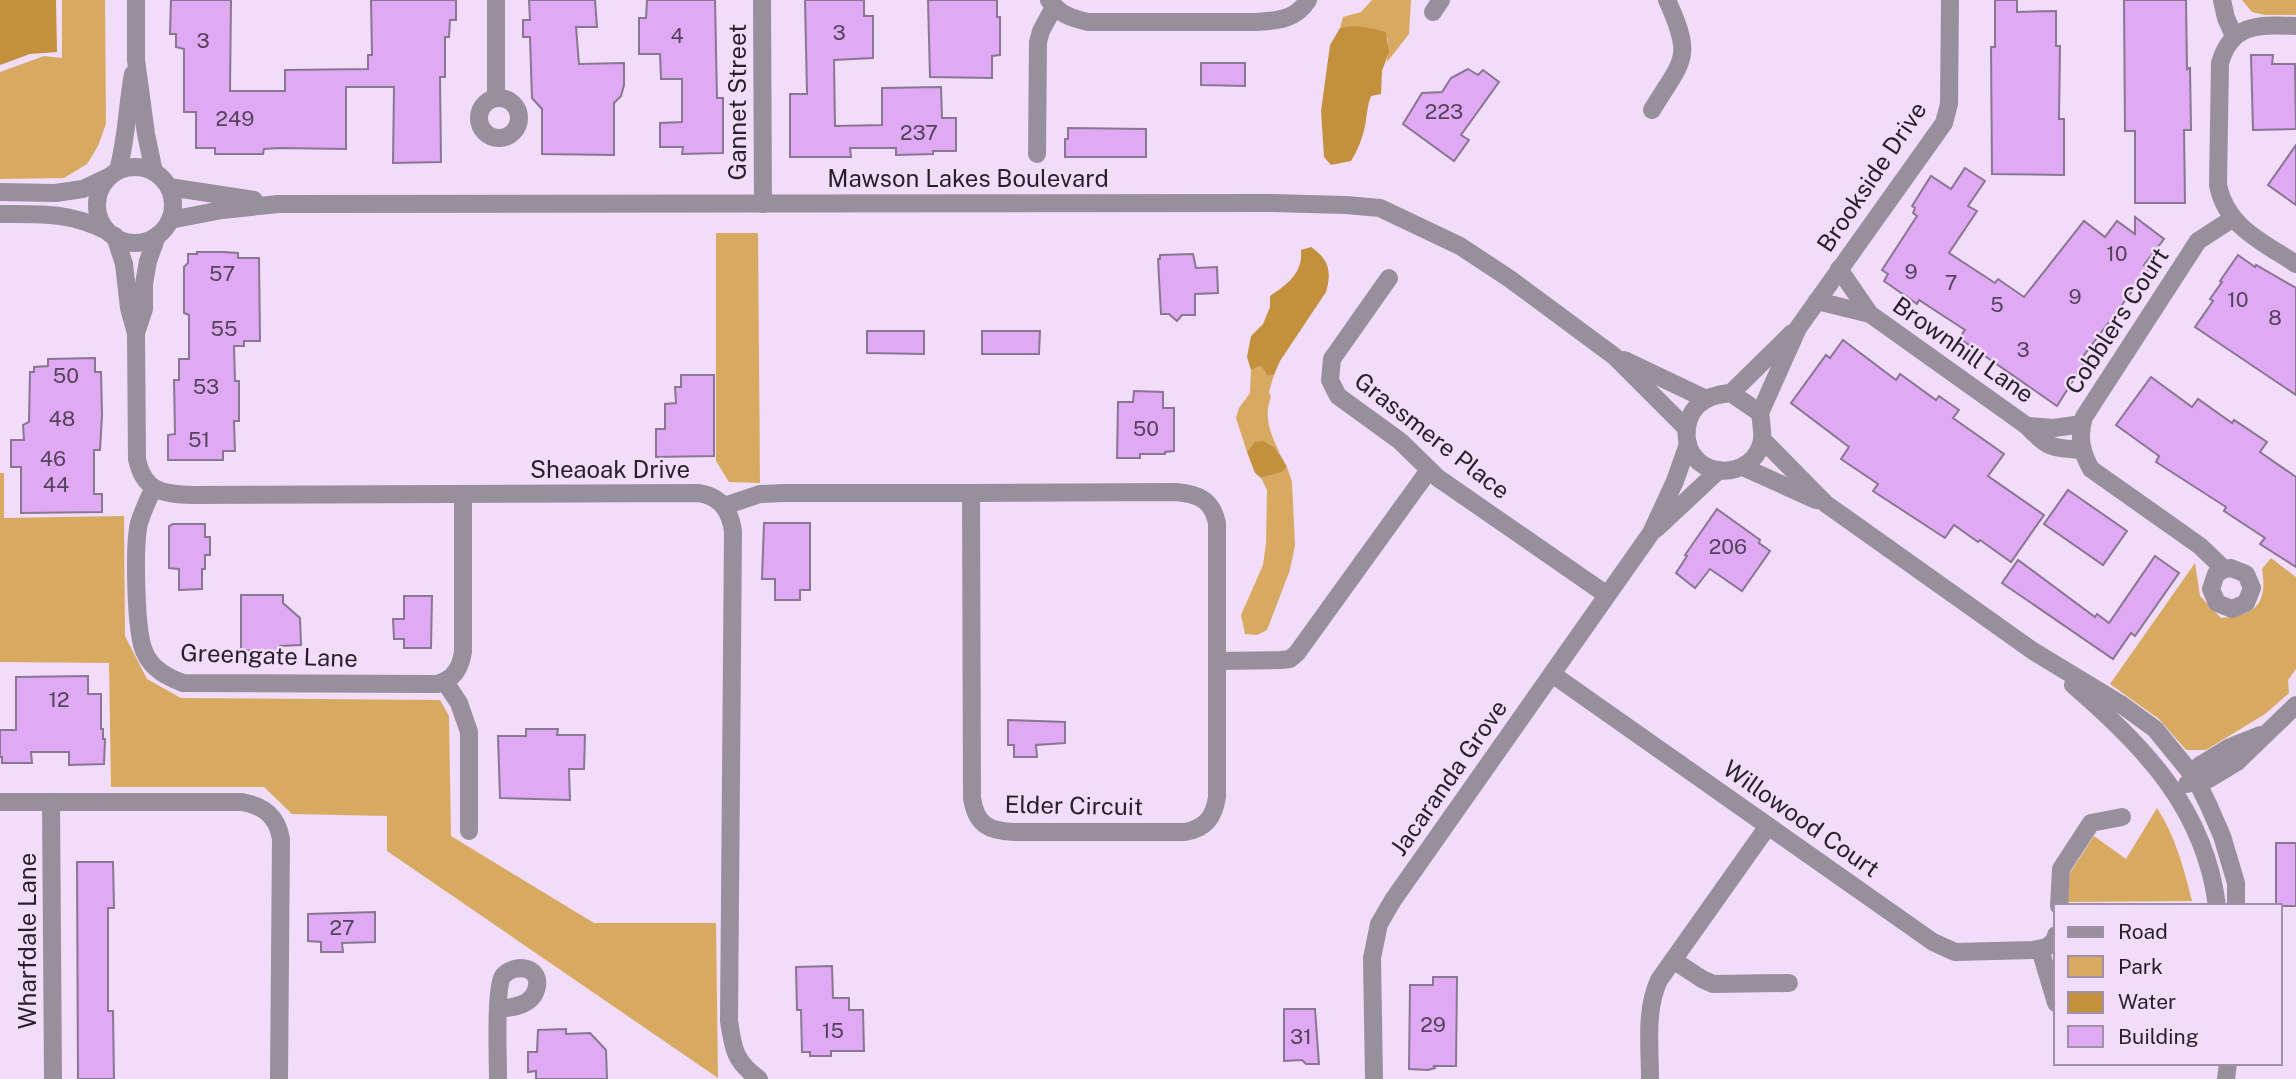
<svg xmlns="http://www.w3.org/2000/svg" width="2296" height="1079" font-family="'Public Sans',sans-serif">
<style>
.green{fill:#d8aa61}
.water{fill:#c3913d}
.building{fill:#dfa9f3;stroke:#897691;stroke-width:2}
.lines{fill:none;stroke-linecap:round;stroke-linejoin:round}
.minor{stroke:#988f9c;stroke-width:18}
.labels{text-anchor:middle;stroke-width:5;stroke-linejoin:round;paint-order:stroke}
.number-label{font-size:21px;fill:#55425c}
.street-label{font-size:24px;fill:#271f2a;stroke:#f1dcfa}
</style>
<rect width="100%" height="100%" fill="#f1dcfa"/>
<g class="green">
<polygon points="62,0 105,0 106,124 98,146 87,164 64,178 0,179 0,72 44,56 62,58"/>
<path d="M1372,0H1411L1409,34L1387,62L1388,39C1374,29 1357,25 1340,28L1343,17L1361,12Z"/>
<polygon points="2242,0 2296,0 2296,15 2265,15 2252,12"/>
<polygon points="716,233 758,233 760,483 729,482 716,461"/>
<path d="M1261,366L1267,375H1274L1269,392L1271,397C1263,417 1271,435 1280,453L1269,443L1254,442L1247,452L1236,418L1239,408L1250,393L1251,370Z"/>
<polygon points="1287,467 1292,482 1295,545 1290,570 1267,630 1257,635 1245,634 1241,615 1263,565 1266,543 1267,490 1261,478 1282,472"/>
<polygon points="0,473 4,473 4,518 124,516 125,636 147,679 181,698 440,700 449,716 451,836 594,923 716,923 718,1078 387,851 387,816 292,814 264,787 111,787 109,663 0,662"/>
<path d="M2271,558L2296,577V669L2288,680L2289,693L2265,714L2206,750H2186L2159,719L2110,684L2195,563L2200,596L2221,618C2255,616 2268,604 2262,569Z"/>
<path d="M2157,808C2175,835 2184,869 2192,901L2067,902L2070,873L2094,836L2126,859Z"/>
</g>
<g class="water">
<polygon points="0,0 56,0 57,52 30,54 0,65"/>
<path d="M1351,26C1363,26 1374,29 1386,32L1389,52L1382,71L1381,94L1371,96C1367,106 1367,116 1365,126C1362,139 1358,150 1351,161L1331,165L1324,157L1321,111L1330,45L1340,28Z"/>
<path d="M1311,247C1329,259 1332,272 1326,292L1280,361L1274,375H1267L1261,366L1251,370L1247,357L1251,336L1263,324L1270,307V296C1288,284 1303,273 1301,250Z"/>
<path d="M1263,441C1276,445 1281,456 1287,467L1282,472L1261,478L1255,473L1247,452L1254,442Z"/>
</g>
<g class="building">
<polygon points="171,0 231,0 230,91 285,91 285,70 368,69 368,55 372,55 371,0 456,0 456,20 450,20 449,37 445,37 445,77 440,77 441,162 393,163 394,87 346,87 346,149 279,148 264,149 263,154 215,154 215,148 196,148 196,112 184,112 184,49 176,47 176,34 170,34"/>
<polygon points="529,0 595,0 597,27 576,27 579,64 624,63 624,85 621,96 614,103 614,155 542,154 542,109 532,98 530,37 523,37 523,20 530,20"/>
<polygon points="647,0 715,0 717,98 723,98 723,153 682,154 683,147 660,147 660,123 682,122 682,79 661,79 660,54 639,54 639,18 646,18"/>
<polygon points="805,0 864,0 864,16 873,16 873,58 834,60 835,126 882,125 882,88 941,87 942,118 956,118 956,151 933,151 933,154 896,155 896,148 850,148 851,157 790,157 790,94 807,94"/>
<polygon points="928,0 997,0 997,17 1000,17 1000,55 992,56 992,78 930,77"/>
<polygon points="1995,0 2017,0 2017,12 2056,11 2056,46 2060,46 2059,119 2064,119 2064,175 1992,174 1991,47 1995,47"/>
<polygon points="2124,0 2186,0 2187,69 2190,68 2191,130 2184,130 2185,203 2135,203 2135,131 2125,131"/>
<polygon points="2251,55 2273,55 2272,64 2295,64 2296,129 2253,130"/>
<polygon points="1201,63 1245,63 1245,86 1201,85"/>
<polygon points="1468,69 1478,75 1483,70 1499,82 1461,135 1469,140 1454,161 1403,124 1422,93 1442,92 1451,78"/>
<polygon points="1068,128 1146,129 1146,157 1065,157 1065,139 1068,139"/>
<polygon points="2296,145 2296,205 2268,185"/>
<polygon points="1965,168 1985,181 1968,206 1977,211 1949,253 1995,283 1998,279 2024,297 2084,221 2105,237 2117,221 2135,234 2135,217 2164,239 2144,265 2149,269 2082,358 2086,360 2057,406 1959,338 1965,330 1919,300 1917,304 1884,281 1888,274 1882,270 1917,216 1913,213 1915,208 1912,206 1931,176 1951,189"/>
<polygon points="197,252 223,252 238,253 238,258 259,258 260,341 244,341 244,346 234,346 235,381 239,381 239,421 234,421 235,451 223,451 223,460 168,460 168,435 175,434 174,380 179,380 179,359 189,359 189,315 184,313 184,267 188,263 188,254 197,254"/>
<polygon points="1193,254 1196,268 1217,267 1218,293 1195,294 1195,315 1182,315 1177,321 1169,314 1161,314 1158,259 1160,259 1160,255"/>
<polygon points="2238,255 2255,267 2256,265 2296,288 2296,395 2195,327 2213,301 2210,299 2222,282 2220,281"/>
<polygon points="867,331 924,331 924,354 867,353"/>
<polygon points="982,331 1040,331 1039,354 982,354"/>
<polygon points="1843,340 1896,380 1900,374 1936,400 1939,396 1959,410 1953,418 2004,454 1988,476 2044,515 2011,562 1980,540 1978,542 1954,525 1945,538 1873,491 1878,484 1841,459 1849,447 1791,403 1826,355 1830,358"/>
<polygon points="95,358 95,372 101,372 102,415 100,450 94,450 94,494 102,494 102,512 21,513 21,467 11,467 11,440 24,440 23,425 29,422 30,372 34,372 34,367 48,366 48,359"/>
<polygon points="681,375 714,375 714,456 656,457 656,429 665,429 665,404 676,403 675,387 681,387"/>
<polygon points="2151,377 2192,407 2198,399 2232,423 2234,420 2267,442 2260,452 2296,477 2296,567 2260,544 2265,538 2224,511 2226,507 2156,462 2159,456 2116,425"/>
<polygon points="1134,391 1163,392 1163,408 1174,408 1174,451 1165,452 1165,454 1140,454 1140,458 1117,458 1118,402 1133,402"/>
<polygon points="2068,490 2127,531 2103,565 2044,524"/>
<polygon points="1717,509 1760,540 1759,543 1770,551 1742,591 1710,569 1695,588 1676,573 1687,556 1685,555"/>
<polygon points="764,523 810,523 810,590 800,590 800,600 775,600 775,579 762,579"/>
<polygon points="173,524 205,524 205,537 210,537 210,555 205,555 205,569 202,569 202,589 179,590 179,569 169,568 169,526"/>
<polygon points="2155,556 2179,573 2135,636 2131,633 2113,659 2002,583 2018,560 2095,617 2097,614 2109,623"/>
<polygon points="241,595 283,595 283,603 300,618 301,645 280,646 280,652 241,650"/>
<polygon points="404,596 432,596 431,648 404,648 404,639 394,639 393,619 404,619"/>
<polygon points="88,676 88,694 101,694 101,729 103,729 103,739 105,739 104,764 69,765 69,752 31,752 32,763 2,763 2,757 0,757 0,730 16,730 16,677"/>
<polygon points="1008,720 1065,722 1065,743 1036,745 1037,757 1014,757 1014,745 1008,745"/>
<polygon points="526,729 558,729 557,735 585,735 584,769 569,769 570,800 500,798 498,736 526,736"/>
<rect x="2276" y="843" width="20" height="63"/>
<polygon points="77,862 113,862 114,908 108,908 108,1011 113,1011 114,1079 78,1079"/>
<polygon points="375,912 375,942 342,943 343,952 321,952 321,942 308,941 308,914"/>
<polygon points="832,966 833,998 849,998 849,1010 863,1010 864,1051 831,1051 831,1056 810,1056 810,1052 802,1052 801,1010 797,1010 796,967"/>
<polygon points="1433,977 1457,977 1456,1066 1434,1066 1435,1068 1428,1070 1409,1069 1410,985 1433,985"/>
<polygon points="1284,1009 1315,1009 1319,1064 1306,1064 1302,1060 1284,1061"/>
<polygon points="566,1029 566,1034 590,1033 606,1050 607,1079 536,1079 536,1071 528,1072 528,1052 537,1052 538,1030"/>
</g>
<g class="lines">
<g class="minor">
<polyline points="136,0 136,60 146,134 154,172"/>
<polyline points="496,0 496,98"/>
<polyline points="762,0 763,204"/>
<path d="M1049,0C1059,14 1071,18 1088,22H1255C1276,21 1296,20 1308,0"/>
<polyline points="2222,0 2226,18 2234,36"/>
<polyline points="1433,12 1441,0"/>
<path d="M2296,26C2260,25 2232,22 2220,63L2218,185C2226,227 2263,242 2296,264"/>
<circle cx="499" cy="118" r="20"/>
<path d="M1652,110C1683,59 1694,59 1667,0"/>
<polyline points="1037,154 1038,42 1041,31 1054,7"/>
<circle cx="135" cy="205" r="38"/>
<path d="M118,170C127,138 127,106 133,74"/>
<polyline points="169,187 254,200"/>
<polyline points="0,192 55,193 83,189 108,177"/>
<path d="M0,214C41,214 69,212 107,231"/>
<polyline points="170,220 222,210 278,204 1271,203 1346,205 1380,208 1460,246 1510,279 1614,356 1686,428"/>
<path d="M115,236L124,264L129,308L136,333L137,459C144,492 163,494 193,495L698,493C720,496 730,510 733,531L729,1021C733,1049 735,1062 759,1079"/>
<path d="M1839,269L1870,314L2027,426C2047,448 2052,448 2082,450"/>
<polyline points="1389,278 1332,359 1330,380 1338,396 1400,441 1438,478 1607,595"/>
<polyline points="1817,301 1870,314"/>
<polyline points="136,333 144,309 144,284 148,261 157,236"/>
<polyline points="1624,360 1706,399"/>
<path d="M1731,393L1760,413C1761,422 1763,432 1762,440C1757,470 1719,480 1698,461C1680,444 1684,412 1705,400C1713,395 1722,394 1731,393Z"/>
<polyline points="1731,393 1792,333"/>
<polyline points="1760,413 1798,328 1944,123 1949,104 1950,0"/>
<polyline points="2027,426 2054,428 2082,424"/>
<polyline points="1762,439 1826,504 2033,651 2122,705 2155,729 2195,778 2208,804 2222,836 2236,883 2236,906"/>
<polyline points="1743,467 1816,500"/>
<path d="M154,488C148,499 143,511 139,523C134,545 135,634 145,653C152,669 167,677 183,683L437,684C454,679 460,669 463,652V495"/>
<path d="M724,506L760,494L784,493H971L972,798C976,825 989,831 1014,832H1185C1206,828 1214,817 1217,797V523C1212,500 1199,494 1176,492L971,493"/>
<polyline points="1656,529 1719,470"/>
<path d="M2224,569L2216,574L2211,589L2217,603L2232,609L2246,603L2252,588L2246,574L2231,568L2224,569L2200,546L2091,469C2081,451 2078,437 2084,417L2198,241L2232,219"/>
<polyline points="1217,661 1281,660 1290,659 1297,653 1429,470"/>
<polyline points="1552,674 1933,942 1955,952 2033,950 2047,947 2055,940 2056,935"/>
<polyline points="445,682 459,703 469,732 469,831"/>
<path d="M2073,685C2144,746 2205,809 2217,906"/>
<polyline points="2195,778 2207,780 2237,762 2296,705"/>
<polyline points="2187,784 2195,778 2199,766 2230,747 2260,735"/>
<path d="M0,802H242C264,806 277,816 281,839L279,1079"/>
<polyline points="51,802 53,1079"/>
<polyline points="2059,906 2061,869 2091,823 2122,817"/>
<polyline points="2040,949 2056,1003"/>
<polyline points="1673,960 1702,979 1713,984 1789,983"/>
<path d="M498,1079C498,1062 495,986 503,976C514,963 540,966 537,986C534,1005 515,1007 499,1009"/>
<polyline points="1374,1079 1372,958 1379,924 1393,900 1651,533 1675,481 1688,444"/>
<path d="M1650,1079C1650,1046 1645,1010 1659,980L1768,826"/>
<polyline points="2226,1079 2228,1063"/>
</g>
</g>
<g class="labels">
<g class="number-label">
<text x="839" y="40">3</text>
<text x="677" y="43">4</text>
<text x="203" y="48">3</text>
<text x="1444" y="119">223</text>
<text x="235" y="126">249</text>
<text x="919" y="140">237</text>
<text x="2117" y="261">10</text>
<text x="1911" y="279">9</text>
<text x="222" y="281">57</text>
<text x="1951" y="290">7</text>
<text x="2075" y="304">9</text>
<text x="2238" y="307">10</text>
<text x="1997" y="312">5</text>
<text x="2275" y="325">8</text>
<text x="224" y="336">55</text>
<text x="2023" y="357">3</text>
<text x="66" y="383">50</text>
<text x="206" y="394">53</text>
<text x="62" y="426">48</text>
<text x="1146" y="436">50</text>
<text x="199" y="447">51</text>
<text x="53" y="466">46</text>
<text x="56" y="492">44</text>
<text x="1728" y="554">206</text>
<text x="59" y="707">12</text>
<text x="342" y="935">27</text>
<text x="1433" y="1032">29</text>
<text x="833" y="1038">15</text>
<text x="1301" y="1044">31</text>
</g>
<g class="street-label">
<text transform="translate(738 102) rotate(-90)" y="8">Gannet Street</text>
<text transform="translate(1872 177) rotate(-56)" y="8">Brookside Drive</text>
<text x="968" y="187">Mawson Lakes Boulevard</text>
<text transform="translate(2117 321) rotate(-57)" y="8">Cobblers Court</text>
<text transform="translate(1963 350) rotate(35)" y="8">Brownhill Lane</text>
<text transform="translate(1432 436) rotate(38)" y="8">Grassmere Place</text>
<text x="610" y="478">Sheaoak Drive</text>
<text transform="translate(269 656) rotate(2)" y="8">Greengate Lane</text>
<text transform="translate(1449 778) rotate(-55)" y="8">Jacaranda Grove</text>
<text transform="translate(1074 806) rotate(1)" y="8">Elder Circuit</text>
<text transform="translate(1801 819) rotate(35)" y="8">Willowood Court</text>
<text transform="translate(28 941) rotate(-90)" y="8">Wharfdale Lane</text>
</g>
</g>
<rect x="2054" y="904" width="228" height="161" fill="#f1dcfa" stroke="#a090a7" stroke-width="2"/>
<rect x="2068" y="927" width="35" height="10" fill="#988f9c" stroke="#a090a7" stroke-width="2"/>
<text x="2118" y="939" font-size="21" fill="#271f2a">Road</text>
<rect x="2068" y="956" width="35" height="21" fill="#d8aa61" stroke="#a090a7" stroke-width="2"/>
<text x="2118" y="974" font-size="21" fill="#271f2a">Park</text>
<rect x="2068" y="992" width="35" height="21" fill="#c3913d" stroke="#a090a7" stroke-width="2"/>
<text x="2118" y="1009" font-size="21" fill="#271f2a">Water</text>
<rect x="2068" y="1026" width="35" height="21" fill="#dfa9f3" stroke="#a090a7" stroke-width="2"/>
<text x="2118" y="1044" font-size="21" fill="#271f2a">Building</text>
</svg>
